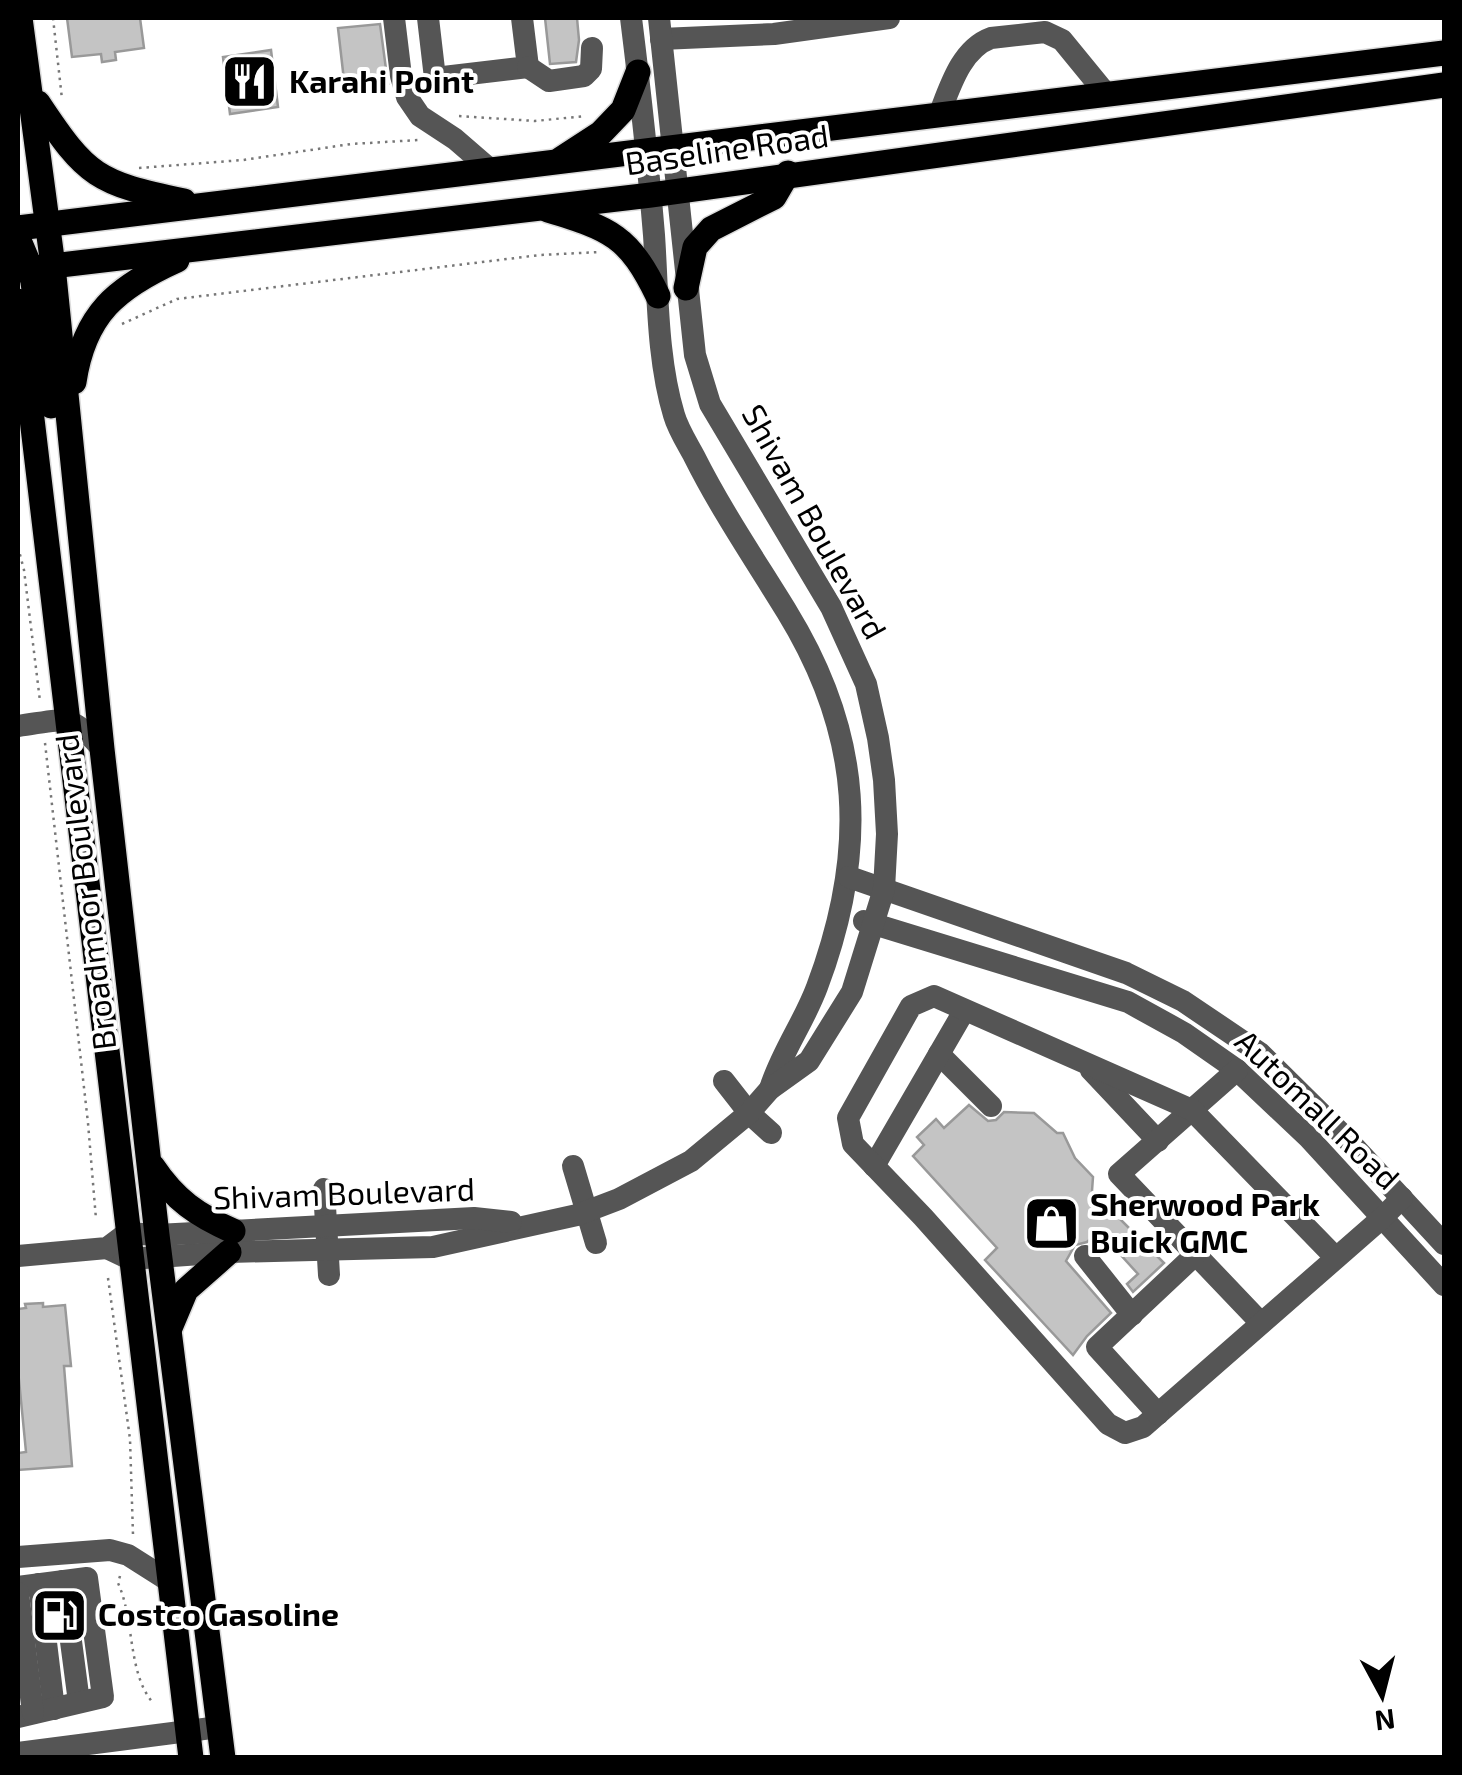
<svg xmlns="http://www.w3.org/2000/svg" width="1462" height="1775" font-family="'Exo 2',sans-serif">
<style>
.building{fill:#c4c4c4;stroke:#999;stroke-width:2.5}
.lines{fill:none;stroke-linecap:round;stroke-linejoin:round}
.major-casing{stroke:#dbdbdb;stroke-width:28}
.path{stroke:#777;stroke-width:2.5;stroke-dasharray:2.5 5;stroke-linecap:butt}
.minor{stroke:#555;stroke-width:22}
.major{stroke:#000;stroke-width:25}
.labels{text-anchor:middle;stroke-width:8;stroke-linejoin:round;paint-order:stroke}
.poi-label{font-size:32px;font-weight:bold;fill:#000;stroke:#fff;text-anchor:start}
.street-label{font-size:32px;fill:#000;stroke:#fff}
</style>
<rect width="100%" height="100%" fill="#fff"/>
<g class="building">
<polygon points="67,18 140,18 144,48 115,52 116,60 102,62 101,54 72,57"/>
<polygon points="545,18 577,18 579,40 576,62 550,64"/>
<polygon points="380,24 388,84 345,89 338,28"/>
<polygon points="271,50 278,107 230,114 223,57"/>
<polygon points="969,1105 988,1121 996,1120 1004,1112 1034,1113 1057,1133 1063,1133 1075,1158 1093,1177 1092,1191 1164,1263 1133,1292 1127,1284 1138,1274 1099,1231 1087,1242 1075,1245 1066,1261 1111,1313 1087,1336 1073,1355 985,1260 997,1248 913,1156 924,1145 917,1137 936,1119 944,1128"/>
<polygon points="43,1303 43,1307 65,1305 71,1366 64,1366 72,1466 18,1470 18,1453 26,1452 18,1370 18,1309 26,1308 25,1304"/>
</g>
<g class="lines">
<defs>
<g id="major">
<polyline points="20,18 53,266 102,749 157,1235 223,1758"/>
<path d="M38,103C87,177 97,183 184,201"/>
<polyline points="561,159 601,133 623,110 638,72"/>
<path d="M548,210C611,229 629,236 658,296"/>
<polyline points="18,228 1444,53"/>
<polyline points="18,238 31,269 51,406"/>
<polyline points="18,270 651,195 1444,85"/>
<polyline points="686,288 695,247 711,229 774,197 788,173"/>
<polyline points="18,301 191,1758"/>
<path d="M74,382C84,314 117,287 177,260"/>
<path d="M153,1167C175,1200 197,1215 233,1231"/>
<polyline points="170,1328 186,1290 229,1252"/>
</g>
</defs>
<use href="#major" class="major-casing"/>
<g class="path">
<polyline points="53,18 62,99"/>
<polyline points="459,116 535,121 585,116"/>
<polyline points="139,168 243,160 351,144 419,140"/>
<polyline points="122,324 177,299 540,255 600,252"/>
<polyline points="18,547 24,570 40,701"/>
<polyline points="45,743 88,1123 96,1219"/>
<polyline points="108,1278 130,1439 133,1535"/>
<path d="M120,1576L118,1583C135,1620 127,1674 154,1704"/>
</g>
<g class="minor">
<polyline points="394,18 401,76 407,97 420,116 455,139 492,171"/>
<polyline points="428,18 435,78 528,67 522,18"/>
<path d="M631,18C640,90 648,162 654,235C658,294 657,359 674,415C678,429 687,443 694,456C721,510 755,560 787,612C863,736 868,851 817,987C804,1022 781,1053 770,1089"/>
<polyline points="661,39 774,34 889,18"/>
<polyline points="528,67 549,81 584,76 591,69 592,48"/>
<path d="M939,115C950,87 961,49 991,38L1045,32L1062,40L1107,95"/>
<path d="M18,726C63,720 70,711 102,749"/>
<polyline points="849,877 1126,973 1183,1001 1260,1053 1346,1138 1444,1244"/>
<polyline points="864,921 1128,1002 1184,1033 1237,1070 1309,1138 1444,1285"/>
<polyline points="939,1054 991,1106"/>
<polyline points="1091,1070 1158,1141"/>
<polyline points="1237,1070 1119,1174 1261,1323"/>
<polyline points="724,1081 749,1113 771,1133"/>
<polyline points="573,1166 596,1243"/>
<polyline points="874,1166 964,1011"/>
<polyline points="324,1189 329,1275"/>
<polyline points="107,1248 130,1259 229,1252 433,1247 577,1215 619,1199 691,1161 749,1113 770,1089 809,1061 852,992 884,889 887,834 884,780 878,738 866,684 831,607 710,404 695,355 659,18"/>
<polyline points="18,1256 107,1248 127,1233 157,1235 474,1218 511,1222"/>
<polyline points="1085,1256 1132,1315"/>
<polyline points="1336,1258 1192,1110 934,996 911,1006 848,1118 853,1144 923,1217 1108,1424 1125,1433 1143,1427 1382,1218 1402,1198"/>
<polyline points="1158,1414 1097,1347 1195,1255"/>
<polyline points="18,1557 110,1550 128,1555 169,1581"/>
<polyline points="63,1581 79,1702"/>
<polyline points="39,1584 54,1709"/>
<polyline points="18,1587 87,1578 103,1697 18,1717"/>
<polyline points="18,1593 33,1713"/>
<polyline points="18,1753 219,1727"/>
</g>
<use href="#major" class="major"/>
</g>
<defs>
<symbol id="restaurant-square" viewBox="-11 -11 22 22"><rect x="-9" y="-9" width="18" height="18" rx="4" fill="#000" stroke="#fff"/><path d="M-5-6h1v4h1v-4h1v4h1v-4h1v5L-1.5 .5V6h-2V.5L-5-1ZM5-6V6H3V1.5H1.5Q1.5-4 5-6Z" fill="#fff"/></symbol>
<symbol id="shop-square" viewBox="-11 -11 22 22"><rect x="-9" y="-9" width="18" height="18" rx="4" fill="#000" stroke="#fff"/><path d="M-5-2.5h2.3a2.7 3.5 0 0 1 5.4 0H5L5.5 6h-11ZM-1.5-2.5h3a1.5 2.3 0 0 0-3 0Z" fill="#fff"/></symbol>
<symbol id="fuel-square" viewBox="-11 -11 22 22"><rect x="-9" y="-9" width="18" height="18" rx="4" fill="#000" stroke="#fff"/><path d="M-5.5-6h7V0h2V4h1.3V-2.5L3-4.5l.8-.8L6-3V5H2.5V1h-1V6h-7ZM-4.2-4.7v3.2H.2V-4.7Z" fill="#fff"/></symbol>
</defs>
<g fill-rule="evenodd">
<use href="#restaurant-square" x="218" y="50" width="63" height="63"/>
<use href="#shop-square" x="1020" y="1192" width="63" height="63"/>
<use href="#fuel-square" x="28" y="1584" width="63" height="63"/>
</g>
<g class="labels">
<g class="poi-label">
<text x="289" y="93">Karahi Point</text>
<text x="1090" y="1216">Sherwood Park<tspan x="1090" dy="37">Buick GMC</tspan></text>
<text x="98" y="1626">Costco Gasoline</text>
</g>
<g class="street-label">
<text transform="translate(727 150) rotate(-8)" y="11">Baseline Road</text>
<text transform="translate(814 522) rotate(61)" y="11">Shivam Boulevard</text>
<text transform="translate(86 892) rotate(-97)" y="11">Broadmoor Boulevard</text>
<text transform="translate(1317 1110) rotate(44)" y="11">Automall Road</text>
<text transform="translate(344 1194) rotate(-2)" y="11">Shivam Boulevard</text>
</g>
</g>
<rect width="1462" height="1775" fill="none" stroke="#000000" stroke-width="40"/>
<g transform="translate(1382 1695) rotate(173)" stroke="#ffffff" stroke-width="8" paint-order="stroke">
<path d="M0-8L18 38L0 25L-18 38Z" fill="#000000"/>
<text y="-15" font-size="28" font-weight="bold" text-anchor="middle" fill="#000000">N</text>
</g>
</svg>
